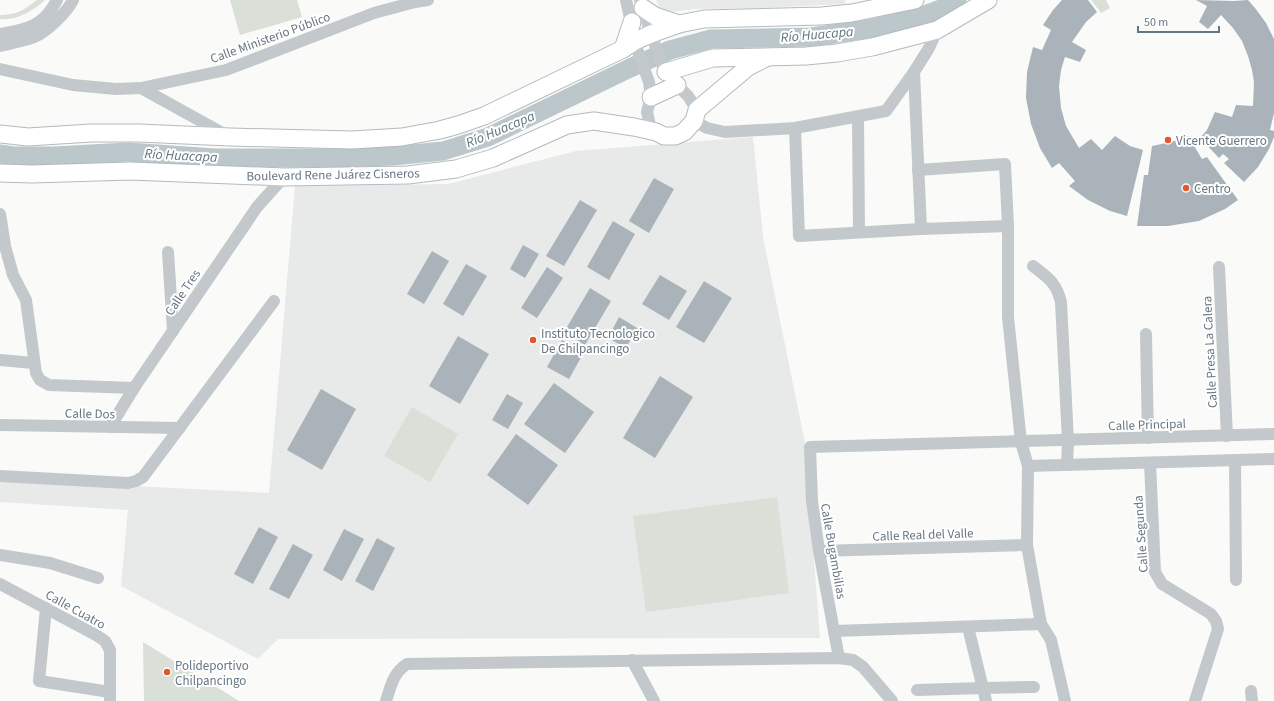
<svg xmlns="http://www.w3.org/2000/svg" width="1274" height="701" font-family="'Source Sans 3',sans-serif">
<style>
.built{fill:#e8e9e9}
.green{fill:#dadfd7}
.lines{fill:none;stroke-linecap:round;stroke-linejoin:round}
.river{stroke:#bbc7cb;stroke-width:19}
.building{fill:#aab3b9}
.secondary-casing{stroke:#b3babf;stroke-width:19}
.minor{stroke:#c3c8cc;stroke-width:12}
.secondary{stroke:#fff;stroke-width:17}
.poi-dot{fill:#e4572e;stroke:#fff;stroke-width:1.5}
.labels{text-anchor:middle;stroke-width:4;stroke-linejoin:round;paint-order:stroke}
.street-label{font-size:13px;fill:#657683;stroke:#fff}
.poi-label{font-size:13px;fill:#657683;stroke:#fff;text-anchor:start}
.water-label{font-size:14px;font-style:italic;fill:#60757c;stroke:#fff}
</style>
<rect width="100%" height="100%" fill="#fafaf8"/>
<g class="built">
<polygon points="656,0 845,0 845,4 762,8 696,9 671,12 663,10 659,7"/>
<polygon points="753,137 763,237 805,443 820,638 278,639 258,659 121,586 128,510 0,502 0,479 269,493 295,186 448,184 576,151"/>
</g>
<g class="green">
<path d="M37,0H45C33,11 16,21 0,19V15C17,15 24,10 37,0Z"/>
<polygon points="230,0 297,0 302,17 240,35"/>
<polygon points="1091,0 1106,0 1110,8 1101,13"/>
<polygon points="412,407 458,434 430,482 384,456"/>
<polygon points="777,497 789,593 646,612 633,516"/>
<polygon points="143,642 239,701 144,701"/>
</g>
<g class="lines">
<polyline class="river" points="0,154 13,156 54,156 128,152 215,158 333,158 393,156 443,151 488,137 630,68 670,50 711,39 811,37 869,29 917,18 946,7 957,0"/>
</g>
<g class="building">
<polygon points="1062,0 1088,0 1097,12 1086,22 1072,42 1086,50 1080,62 1065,57 1061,70 1059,86 1061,108 1066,126 1079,148 1091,139 1102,150 1115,136 1130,146 1143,150 1127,216 1110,211 1088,200 1069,186 1075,181 1059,163 1052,168 1040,148 1031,124 1026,98 1027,72 1033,47 1042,50 1051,30 1043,25 1053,10"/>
<polygon points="1196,0 1234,1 1248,0 1255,8 1266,23 1274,39 1274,113 1270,130 1274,131 1274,137 1269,149 1258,167 1244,182 1224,163 1229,159 1223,154 1219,158 1200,138 1207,130 1215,112 1232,117 1236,105 1253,106 1254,82 1252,70 1248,56 1242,41 1233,28 1221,15 1208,29 1199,22 1207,6"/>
<polygon points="1188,136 1202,159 1207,157 1238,200 1225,209 1199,221 1168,226 1137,226 1144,175 1148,175 1152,146 1171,142"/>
<polygon points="654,178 674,189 649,233 629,221"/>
<polygon points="580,200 597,210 564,266 546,256"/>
<polygon points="613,221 635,234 609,280 587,267"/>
<polygon points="523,245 539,254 525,278 510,269"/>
<polygon points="432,251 449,261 424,304 407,294"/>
<polygon points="466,264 487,276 463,316 443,304"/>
<polygon points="547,267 563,278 537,318 521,308"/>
<polygon points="660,275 687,291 669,320 642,304"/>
<polygon points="704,281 732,298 704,343 676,327"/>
<polygon points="590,288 611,301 585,345 564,332"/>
<polygon points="619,317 637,328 626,348 608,338"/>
<polygon points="458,336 489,354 460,404 429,386"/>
<polygon points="562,340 584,352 569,379 547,367"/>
<polygon points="660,376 693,397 655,458 623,438"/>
<polygon points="554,383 594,412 565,453 524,424"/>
<polygon points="321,389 356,409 322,470 287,450"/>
<polygon points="507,394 523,403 508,429 492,420"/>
<polygon points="516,434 558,465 528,505 487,475"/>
<polygon points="259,527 278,537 253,584 234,574"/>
<polygon points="344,529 364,539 342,581 323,570"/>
<polygon points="377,538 395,548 373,591 355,581"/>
<polygon points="293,544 313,555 289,599 269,589"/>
</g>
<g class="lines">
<defs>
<g id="secondary">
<polyline points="643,8 655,16 679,24"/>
<polyline points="623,49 632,22"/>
<polyline points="666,72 713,58 806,56 837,53 872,47 937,30 988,0"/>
<polyline points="651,97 677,85"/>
<polyline points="0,134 28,137 91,133 139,133 230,137 352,140 402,137 440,130 458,125 484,116 623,49 635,41 651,34 679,24 704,19 822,16 852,13 915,0"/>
<polyline points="0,173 32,174 130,171 284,177 408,175 456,169 493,158 567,125 594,121 634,127 656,132 664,136 675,136 684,132 694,121 697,110 710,99 748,67 766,58"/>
</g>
</defs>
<use href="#secondary" class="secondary-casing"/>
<g class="minor">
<polyline points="626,0 637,49 649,82 651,97 647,112 650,125 656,132"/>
<polyline points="640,0 651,34 664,69 677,85 688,96 697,110"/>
<path d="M0,34C27,29 43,27 57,0"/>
<path d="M0,46C11,43 23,41 34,37C47,32 67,12 73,0"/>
<polyline points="0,69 73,85 116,89 141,88 226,70 374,13 415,2 428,0"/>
<polyline points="914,72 921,229"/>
<polyline points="141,88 226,135"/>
<polyline points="858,117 859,232"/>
<polyline points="694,121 707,128 725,132 795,128 886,111 914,72 929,48 937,30"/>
<polyline points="795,128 799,236 921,229 1008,226"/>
<polyline points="918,170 1005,164 1008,226 1008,317 1021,442 1028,466 1027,545 1041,624 1051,640 1065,701"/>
<polyline points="0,214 5,246 13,275 26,300 36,373 40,380 49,385 134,388"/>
<polyline points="168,252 173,331"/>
<path d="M1033,266C1048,278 1056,282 1061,302L1068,441L1067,465"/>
<polyline points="1219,267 1227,436"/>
<polyline points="1146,334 1148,438"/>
<polyline points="0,360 33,363"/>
<polyline points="0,425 180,428"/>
<polyline points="110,427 134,388 257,207 284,177"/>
<polyline points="1235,460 1236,580"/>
<polyline points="1150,463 1155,572 1162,584 1211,614 1216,621 1218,629 1195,701"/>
<polyline points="1028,466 1274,459"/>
<polyline points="0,476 128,483 136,481 143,477 274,301"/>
<polyline points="819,551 1027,545"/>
<polyline points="0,555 50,563 98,578"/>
<polyline points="0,584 96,635 105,641 110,650 110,701"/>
<polyline points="46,608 39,681 110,692"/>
<polyline points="968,627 986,701"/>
<polyline points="834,631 1041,624"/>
<polyline points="839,658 819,551 812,501 810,447 1274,434"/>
<polyline points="632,660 654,701"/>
<polyline points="917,690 983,688 1034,687"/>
<polyline points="1251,691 1252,701"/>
<path d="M386,701C391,686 393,673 407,664L839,658L853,660L863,667L892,701"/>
</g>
<use href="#secondary" class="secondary"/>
</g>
<g class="poi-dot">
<circle cx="1168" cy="140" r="4"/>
<circle cx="1186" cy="188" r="4"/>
<circle cx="533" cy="340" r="4"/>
<circle cx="167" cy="672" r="4"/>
</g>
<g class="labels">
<g class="street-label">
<text transform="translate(270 37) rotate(-20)" y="5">Calle Ministerio Público</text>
<text transform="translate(333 174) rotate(-1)" y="5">Boulevard Rene Juárez Cisneros</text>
<text transform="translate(182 292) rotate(-56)" y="5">Calle Tres</text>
<text transform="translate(1209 352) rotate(-93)" y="5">Calle Presa La Calera</text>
<text transform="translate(90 413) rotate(1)" y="5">Calle Dos</text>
<text transform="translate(1147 424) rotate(-2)" y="5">Calle Principal</text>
<text transform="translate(923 534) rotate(-2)" y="5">Calle Real del Valle</text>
<text transform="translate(1140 534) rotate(-94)" y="5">Calle Segunda</text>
<text transform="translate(834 551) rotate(80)" y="5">Calle Bugambilias</text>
<text transform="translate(76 609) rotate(29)" y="5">Calle Cuatro</text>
</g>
<g class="poi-label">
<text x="1176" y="145">Vicente Guerrero</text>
<text x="1194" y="193">Centro</text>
<text x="541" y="338">Instituto Tecnologico<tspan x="541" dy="15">De Chilpancingo</tspan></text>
<text x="175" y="670">Polideportivo<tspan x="175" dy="15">Chilpancingo</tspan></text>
</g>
<g class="water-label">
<text transform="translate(817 34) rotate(-5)" y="5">Río Huacapa</text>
<text transform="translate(500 129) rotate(-23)" y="5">Río Huacapa</text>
<text transform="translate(181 155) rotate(3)" y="5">Río Huacapa</text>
</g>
</g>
<path d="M1138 26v6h81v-6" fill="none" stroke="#657683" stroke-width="2"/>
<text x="1144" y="26" font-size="12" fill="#657683" stroke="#ffffff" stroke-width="3" paint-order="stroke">50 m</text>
</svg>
